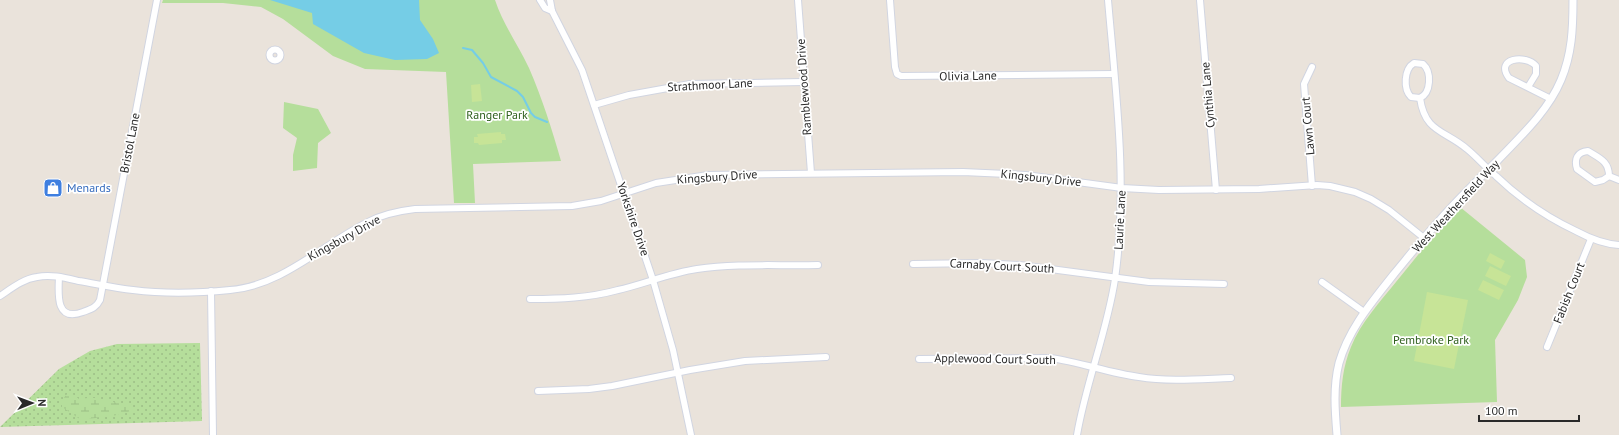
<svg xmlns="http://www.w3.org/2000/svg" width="1619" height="435" font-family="'PT Sans',sans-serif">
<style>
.grass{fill:url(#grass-dots)}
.wetland{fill:url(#wetland-marsh)}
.park{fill:#b5de9b}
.pitch{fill:#c7e497}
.water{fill:#75cde6}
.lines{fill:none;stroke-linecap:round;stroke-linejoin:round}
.stream{stroke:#75cde6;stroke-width:2}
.minor-casing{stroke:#d1d5e1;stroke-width:8}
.tertiary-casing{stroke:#d1d5e1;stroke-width:9}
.minor{stroke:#fff;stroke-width:6}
.tertiary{stroke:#fff;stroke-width:7}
.labels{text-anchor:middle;stroke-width:3.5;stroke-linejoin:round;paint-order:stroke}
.street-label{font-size:12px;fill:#292929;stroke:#fff}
.park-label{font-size:12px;fill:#2f601e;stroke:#fff}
.shop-label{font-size:12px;fill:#366cbe;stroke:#fff;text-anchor:start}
</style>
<defs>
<pattern id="grass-dots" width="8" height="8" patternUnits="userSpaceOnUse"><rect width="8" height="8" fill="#b5de9b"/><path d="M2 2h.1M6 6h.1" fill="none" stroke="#9cbe86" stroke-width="1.8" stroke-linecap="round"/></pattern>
<pattern id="wetland-marsh" width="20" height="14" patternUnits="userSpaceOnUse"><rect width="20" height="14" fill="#b5de9b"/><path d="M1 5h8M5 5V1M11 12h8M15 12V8" fill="none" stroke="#9cbe86"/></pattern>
</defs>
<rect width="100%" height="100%" fill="#eae3db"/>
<polygon class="grass" points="200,343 202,421 0,427 59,369 90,351 117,344"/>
<path class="wetland" d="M68,393H71L79,399C94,397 99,398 113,402C119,404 126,403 132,405L131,411L118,415L81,420L62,407V400Z"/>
<g class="park">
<path d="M163,0H495C503,24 518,45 529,68C542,98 552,129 561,161L473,164L475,203H454L446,72L365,69L333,56L283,19L261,7L223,3H162Z"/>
<polygon points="284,102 318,109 331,133 318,143 317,168 293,171 293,155 297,138 283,128"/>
<path d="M1460,207L1525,260L1527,277L1518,300L1495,340L1497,402L1341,407C1341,386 1343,366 1351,347C1361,322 1380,302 1396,282C1417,256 1437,231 1460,207Z"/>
</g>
<g class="pitch">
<polygon points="480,84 482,101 472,102 471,85"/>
<polygon points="501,132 501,134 505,134 506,140 502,140 502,143 479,145 478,143 474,143 474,137 478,137 477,134"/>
<polygon points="1490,253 1505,261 1501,269 1486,261"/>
<polygon points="1490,266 1511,276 1506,286 1485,276"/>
<polygon points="1483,280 1504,290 1499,300 1478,290"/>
<polygon points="1427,292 1468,300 1454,369 1414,361"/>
</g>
<polygon class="water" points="270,0 419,0 420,20 433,39 439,53 427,59 395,60 364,53 313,24 312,13"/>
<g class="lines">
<polyline class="stream" points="463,48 472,50 483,63 491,77 517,91 523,97 531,113 535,117 547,122"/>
<defs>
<g id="minor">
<polyline points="540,0 545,8 552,11"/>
<polyline points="550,0 552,11 582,70 653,280 673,350 691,435"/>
<polyline points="798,0 811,173"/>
<polyline points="890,0 895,67 897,74 901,76 1114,74"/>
<polyline points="1200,0 1216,190"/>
<circle cx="275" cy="55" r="5.5"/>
<path d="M1414,63L1423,64C1432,72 1431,93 1420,98L1411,97C1403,89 1404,69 1414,63Z"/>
<polyline points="1312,67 1304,84 1312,186"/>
<path d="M1528,87L1536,74V66C1526,54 1494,58 1509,78L1551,99"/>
<path d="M1420,98C1425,133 1445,130 1467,149C1477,157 1486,168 1496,176C1520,199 1546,217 1576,231C1589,238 1604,244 1619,245"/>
<polyline points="594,105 629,95 690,84 804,82"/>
<path d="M1588,151C1599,158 1609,161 1609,176L1603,180L1595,182L1577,169C1574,159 1577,152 1588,151Z"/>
<polyline points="1609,176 1619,180"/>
<polyline points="913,264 982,263 1020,265 1149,282 1224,284"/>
<path d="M59,277C58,296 56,322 83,312C91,309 96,308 100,300L157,0"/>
<polyline points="1322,282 1364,312"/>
<polyline points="211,291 213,435"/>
<path d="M0,296C12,288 23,279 37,277C51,274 66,278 79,281C97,284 115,288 133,290C165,294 199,293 230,290C282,286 323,244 368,222C383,214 398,211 415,209L572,206L601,201L656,183L708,175L963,172L1026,175L1122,188L1159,190L1259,189L1317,185L1330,186L1355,192L1371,199L1389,210L1424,238"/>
<path d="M530,299C560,299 589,298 618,290C644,284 670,273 697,269C737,263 778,266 818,265"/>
<polyline points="1547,347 1591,239"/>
<path d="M919,359L1050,358C1080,362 1109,373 1139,377C1169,382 1201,379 1231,378"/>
<polyline points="538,391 589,389 612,386 690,370 745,361 826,357"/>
<path d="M1077,435C1086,382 1107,332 1115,279C1128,186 1116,93 1108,0"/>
</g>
<path id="tertiary" d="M1337,435C1335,411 1333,387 1339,363C1349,328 1372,302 1394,274C1409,256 1423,238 1439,221C1457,200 1478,180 1498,160C1521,136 1548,111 1561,80C1572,54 1573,28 1573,0"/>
</defs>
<use href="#minor" class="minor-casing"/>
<use href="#tertiary" class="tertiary-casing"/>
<use href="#minor" class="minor"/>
<use href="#tertiary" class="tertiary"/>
</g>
<defs>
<symbol id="shop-square" viewBox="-11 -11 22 22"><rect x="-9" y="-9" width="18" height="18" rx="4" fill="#3f7fe0" stroke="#fff"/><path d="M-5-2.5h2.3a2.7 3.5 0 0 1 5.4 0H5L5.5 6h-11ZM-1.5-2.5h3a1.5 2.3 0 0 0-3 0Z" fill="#fff"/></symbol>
</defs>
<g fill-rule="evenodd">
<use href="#shop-square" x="42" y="177" width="22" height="22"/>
</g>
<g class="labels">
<g class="street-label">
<text transform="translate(968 76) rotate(-1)" y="4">Olivia Lane</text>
<text transform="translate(710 85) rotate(-3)" y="4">Strathmoor Lane</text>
<text transform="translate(804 87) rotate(-94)" y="4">Ramblewood Drive</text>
<text transform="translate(1208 95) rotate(-95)" y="4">Cynthia Lane</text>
<text transform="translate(1308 126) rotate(-95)" y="4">Lawn Court</text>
<text transform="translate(130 143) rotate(-79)" y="4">Bristol Lane</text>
<text transform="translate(717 177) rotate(-4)" y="4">Kingsbury Drive</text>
<text transform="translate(1041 178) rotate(6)" y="4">Kingsbury Drive</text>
<text transform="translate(1456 206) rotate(-47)" y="4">West Weathersfield Way</text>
<text transform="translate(633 219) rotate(71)" y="4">Yorkshire Drive</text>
<text transform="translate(1120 220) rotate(-87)" y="4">Laurie Lane</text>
<text transform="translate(344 238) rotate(-29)" y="4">Kingsbury Drive</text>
<text transform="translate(1002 266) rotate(3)" y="4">Carnaby Court South</text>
<text transform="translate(1569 293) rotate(-68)" y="4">Fabish Court</text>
<text transform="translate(995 359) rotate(1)" y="4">Applewood Court South</text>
</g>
<g class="park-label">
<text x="497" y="119">Ranger Park</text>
<text x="1431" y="344">Pembroke Park</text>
</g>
<g class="shop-label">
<text x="67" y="192">Menards</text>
</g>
</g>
<g transform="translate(32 403) rotate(89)" stroke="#ffffff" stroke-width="3" paint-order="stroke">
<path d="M0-3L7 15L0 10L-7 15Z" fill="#292929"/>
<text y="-6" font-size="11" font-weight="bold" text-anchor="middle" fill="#292929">N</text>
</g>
<path d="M1479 415v6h100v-6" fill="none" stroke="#292929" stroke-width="2"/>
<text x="1485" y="415" font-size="12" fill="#292929" stroke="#ffffff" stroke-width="3" paint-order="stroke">100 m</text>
</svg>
